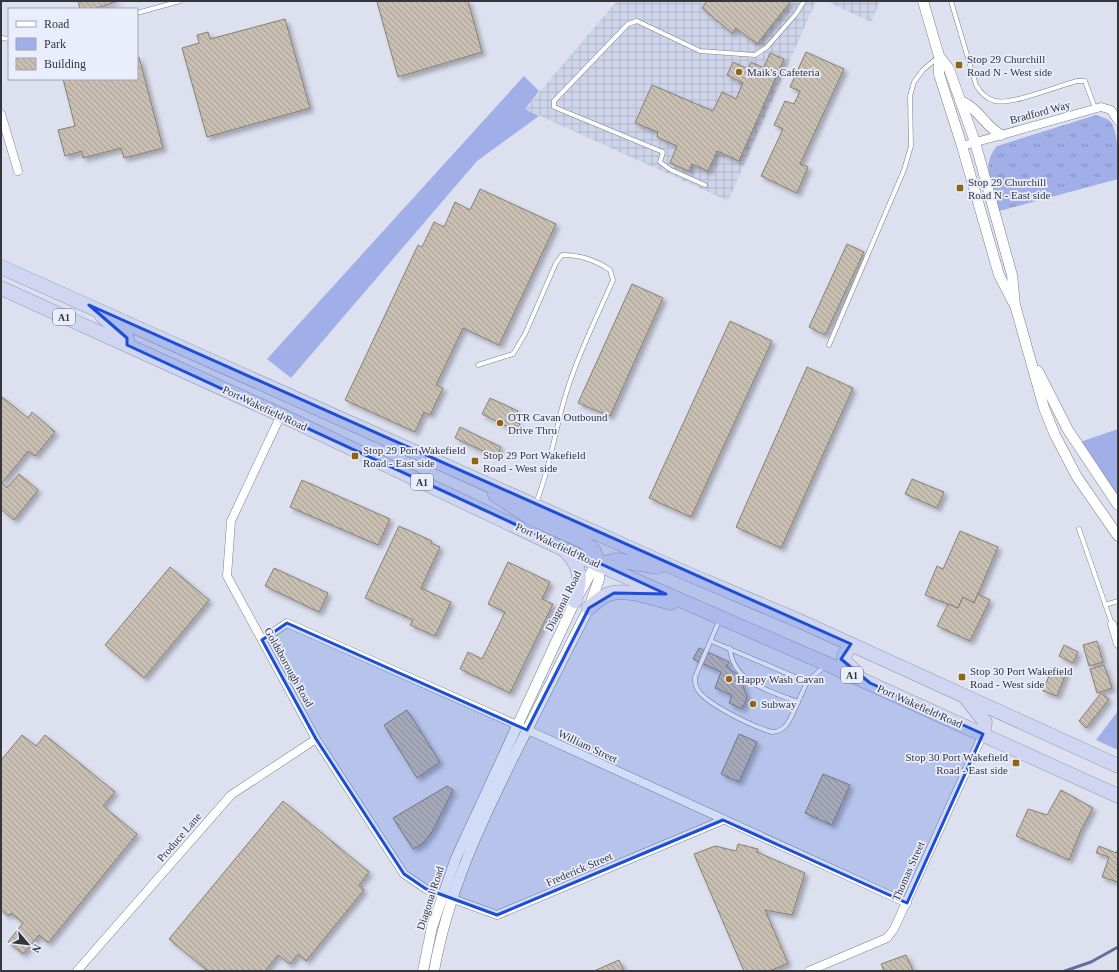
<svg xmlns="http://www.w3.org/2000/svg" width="1119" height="972" font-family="Georgia,serif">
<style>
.industrial{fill:url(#industrial-grid)}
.grass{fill:url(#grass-tufts)}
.green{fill:#a1afe9}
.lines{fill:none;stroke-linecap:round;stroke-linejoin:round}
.stream{stroke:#646e9d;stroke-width:3}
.building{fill:url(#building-back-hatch);stroke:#887f73;filter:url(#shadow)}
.service-casing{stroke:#7c808e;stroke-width:5}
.minor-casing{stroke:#7c808e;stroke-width:9}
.tertiary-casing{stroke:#7c808e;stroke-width:11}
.trunk-casing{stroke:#9298b0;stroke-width:15}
.service{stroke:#fff;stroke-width:4}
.minor{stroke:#fff;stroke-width:8}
.tertiary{stroke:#fff;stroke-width:10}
.trunk{stroke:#d0d6f2;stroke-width:14}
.marked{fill:#1d4ed8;fill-opacity:0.2;stroke:#1d4ed8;stroke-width:3;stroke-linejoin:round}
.poi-dot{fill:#91650f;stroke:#e9edfc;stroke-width:1.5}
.labels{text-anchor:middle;stroke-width:3.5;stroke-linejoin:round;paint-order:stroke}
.shield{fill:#e9edfc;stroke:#6b6d76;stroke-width:1}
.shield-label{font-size:10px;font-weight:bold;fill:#35363c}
.poi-label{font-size:11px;fill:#35363c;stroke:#e9edfc;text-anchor:start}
.street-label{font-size:11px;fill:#35363c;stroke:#e9edfc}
</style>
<defs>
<pattern id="industrial-grid" width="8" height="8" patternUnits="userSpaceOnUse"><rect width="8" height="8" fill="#ced4e9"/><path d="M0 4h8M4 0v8" fill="none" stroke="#b2b7c9"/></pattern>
<pattern id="grass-tufts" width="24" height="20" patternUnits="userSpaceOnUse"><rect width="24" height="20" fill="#a1afe9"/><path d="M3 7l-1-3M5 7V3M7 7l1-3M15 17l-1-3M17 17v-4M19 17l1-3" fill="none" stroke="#848fbe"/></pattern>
<pattern id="building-back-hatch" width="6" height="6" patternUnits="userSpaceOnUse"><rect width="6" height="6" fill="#c8bfb2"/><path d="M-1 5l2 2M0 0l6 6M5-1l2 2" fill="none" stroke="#a39c92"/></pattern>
<filter id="shadow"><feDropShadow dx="3.5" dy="3.5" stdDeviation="2" flood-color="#0004"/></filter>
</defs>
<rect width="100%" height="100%" fill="#dce0ef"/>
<g class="industrial">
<polygon points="617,1 816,1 728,201 525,109"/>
<polygon points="826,1 880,1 871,22"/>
</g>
<path class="grass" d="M1096,115C1101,117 1107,118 1111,122C1119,134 1118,163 1118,179L999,211C993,191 980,164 997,146Z"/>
<g class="green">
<polygon points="524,76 539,91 525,109 539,116 477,161 291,378 267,359"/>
<polygon points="1118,429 1118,505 1077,443"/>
<polygon points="1118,711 1118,750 1096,740"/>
</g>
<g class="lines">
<polyline class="stream" points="1065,971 1091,962 1118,947"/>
</g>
<g class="building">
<polygon points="78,1 119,1 93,9 80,9"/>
<polygon points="381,1 468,1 482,52 398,77 377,2"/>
<polygon points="707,1 791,1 757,44 736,28 732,33 702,8"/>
<polygon points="285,19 310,108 207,137 182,48 199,43 197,35 208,32 210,39"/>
<polygon points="806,52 844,69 800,164 808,167 797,193 761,176 783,129 774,125 785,101 794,104 800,91 790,87"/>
<polygon points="770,53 784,59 739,161 717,151 708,171 692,164 689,171 670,163 677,146 657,137 658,132 635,123 652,85 713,111 722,92 736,99 743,83 727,75 733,62 748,69 751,62 764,68"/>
<polygon points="139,57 163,148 124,158 121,148 83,158 82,151 65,156 58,130 75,126 63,79 137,79 137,58"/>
<polygon points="480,189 556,224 499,345 463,328 436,385 443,388 430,415 424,412 415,432 345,400 418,245 422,247 434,222 444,227 455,202 470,210"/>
<polygon points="847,244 864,252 825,335 809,327"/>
<polygon points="632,284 663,298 610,416 578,403"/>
<polygon points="730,321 772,341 691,517 649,498"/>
<polygon points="807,367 853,388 781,548 736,527"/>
<polygon points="1,396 28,418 32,412 55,432 35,456 28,451 2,483 7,488 19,474 38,490 14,520 1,509"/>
<polygon points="490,398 518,411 513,421 520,424 517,431 482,414"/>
<polygon points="460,427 501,447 496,457 455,438"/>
<polygon points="912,479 944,492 937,508 905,494"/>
<polygon points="302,480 390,519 378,545 290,507"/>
<polygon points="399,526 432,541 431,543 440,547 421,588 451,602 435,636 410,625 413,620 365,598"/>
<polygon points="960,531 998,547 974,603 963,597 958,608 925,595 937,566 943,569"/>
<polygon points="508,562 550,582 542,599 553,604 510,693 460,669 468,652 482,659 505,612 488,604"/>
<polygon points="170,567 209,600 144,678 105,645"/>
<polygon points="274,568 328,593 319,612 265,586"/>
<polygon points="978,594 990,600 970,641 937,626 948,604 958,608 963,597 974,603"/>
<polygon points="1097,641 1103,662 1089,666 1083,645"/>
<polygon points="1064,645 1078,652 1073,663 1059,656"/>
<polygon points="699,648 729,662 726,667 739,675 747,697 742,709 729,703 732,695 715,688 721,672 693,659"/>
<polygon points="1104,665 1112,688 1097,693 1090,669"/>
<polygon points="1052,668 1066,673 1057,696 1043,691"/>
<polygon points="1101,693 1109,699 1086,728 1079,721"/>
<polygon points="407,710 440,762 417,778 384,725"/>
<polygon points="739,734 757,742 739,782 721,774"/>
<polygon points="22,735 36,746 45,735 115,792 103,806 137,834 48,943 39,935 23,954 8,942 23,923 11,913 8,916 1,910 1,760"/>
<polygon points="823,774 850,785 832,825 805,813"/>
<polygon points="447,786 453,790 432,832 422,844 413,849 393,818"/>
<polygon points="1061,790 1093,808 1081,830 1069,860 1016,836 1028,809 1047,815"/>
<polygon points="283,801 369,872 359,885 364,890 306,961 298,954 290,964 278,955 265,971 208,971 169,939"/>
<polygon points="738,844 758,849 757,852 805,873 792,915 765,910 788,963 770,971 744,971 694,854 715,846 736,851"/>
<polygon points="1099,846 1116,853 1118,849 1118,882 1102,877 1109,857 1096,853"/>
<polygon points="906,955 913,971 884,971 881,964"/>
<polygon points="619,960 624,971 594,971"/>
</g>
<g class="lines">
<defs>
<g id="service">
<path d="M951,1L976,85C980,92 987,99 995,101C1012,105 1058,86 1077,81H1085L1095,108"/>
<polyline points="137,13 180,1"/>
<polyline points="1,38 9,39"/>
<polyline points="705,185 671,170 660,162 663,152 554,107 554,101 628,24 637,21 700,51 755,55 767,47 796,14 804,1"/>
<polyline points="829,345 904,170 911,146 910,96 914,82 923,70 937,58"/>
<path d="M478,365L513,354L525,334L556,263L562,255C578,254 597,261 610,270L613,280C596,319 574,363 563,404C554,437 549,471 536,503"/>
<polyline points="1079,529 1112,624"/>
<polyline points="1105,605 1118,601"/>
<path d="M720,619L695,677C695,680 695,684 696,686C701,703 755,727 772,732C788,732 792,714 798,702"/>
<polyline points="711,641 807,682"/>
<path d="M730,648C732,683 771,691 798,702L807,682L825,666"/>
</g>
<g id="minor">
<polyline points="1,114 18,171"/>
<polyline points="962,146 1101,107 1111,110 1118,121"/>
<polyline points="281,415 231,521 227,576 316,739 404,874 426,889 497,915 723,820"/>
<polyline points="1112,624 1118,644"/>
<polyline points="262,640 287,623 517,725 907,903"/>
<polyline points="77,971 231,795 316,739"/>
<polyline points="809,971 887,938 894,929 983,734"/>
</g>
<g id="tertiary">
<polyline points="923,1 939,56 939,74 962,146 999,275 1013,302"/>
<polyline points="939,56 949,69 975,142 1012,275 1015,305 1044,408 1055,435 1077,477 1118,536"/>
<path d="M961,101C978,108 985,126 1001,135"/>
<polyline points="1038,371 1068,430 1118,505"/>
<polyline points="423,971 432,927 456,858 575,601 592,571 599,565"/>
<path d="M434,971C448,892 480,825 515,754C540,705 564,656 589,608L599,579V565"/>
</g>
<g id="trunk">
<polyline points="1,267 688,574 802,622 1118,766"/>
<polyline points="1,288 281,415 563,549 827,664 1118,796"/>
<polyline points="102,316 127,338 127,345"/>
<polyline points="495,495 531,518 585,542 594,551 599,565"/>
<path d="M565,550C582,568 581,578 575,601"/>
<polyline points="599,565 616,560 658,567"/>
<path d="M589,608C595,603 602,596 609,594C626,588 655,599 671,603"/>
<polyline points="851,644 844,656 844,661 857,673"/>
<polyline points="966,698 985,722 983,734"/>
</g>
</defs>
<use href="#service" class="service-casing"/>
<use href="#minor" class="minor-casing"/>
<use href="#tertiary" class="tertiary-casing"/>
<use href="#trunk" class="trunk-casing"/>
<use href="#service" class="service"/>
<use href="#minor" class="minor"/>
<use href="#tertiary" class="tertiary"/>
<use href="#trunk" class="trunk"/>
</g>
<path class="marked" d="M89,305L851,644L841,659L870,683L983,734L907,903L723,820L497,915L426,889L404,874L316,739L262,640L287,623L527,730L589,608L614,593L666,594L127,345V338Z"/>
<g class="poi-dot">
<rect x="955" y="61" width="8" height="8" rx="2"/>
<circle cx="739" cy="72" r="4"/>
<rect x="956" y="184" width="8" height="8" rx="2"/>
<circle cx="500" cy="423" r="4"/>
<rect x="351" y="452" width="8" height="8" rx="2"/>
<rect x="471" y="457" width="8" height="8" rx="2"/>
<rect x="958" y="673" width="8" height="8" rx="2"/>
<circle cx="729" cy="679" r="4"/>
<circle cx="753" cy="704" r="4"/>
<rect x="1012" y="759" width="8" height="8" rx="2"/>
</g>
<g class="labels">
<g class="shield">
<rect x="53" y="309" width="22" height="16" rx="3"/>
<rect x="411" y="474" width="22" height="16" rx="3"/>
<rect x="841" y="667" width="22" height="16" rx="3"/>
</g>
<g class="shield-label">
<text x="64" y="321">A1</text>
<text x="422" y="486">A1</text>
<text x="852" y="679">A1</text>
</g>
<g class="poi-label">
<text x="967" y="63">Stop 29 Churchill<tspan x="967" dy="13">Road N - West side</tspan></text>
<text x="747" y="76">Maik's Cafeteria</text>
<text x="968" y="186">Stop 29 Churchill<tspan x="968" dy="13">Road N - East side</tspan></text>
<text x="508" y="421">OTR Cavan Outbound<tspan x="508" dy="13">Drive Thru</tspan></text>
<text x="363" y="454">Stop 29 Port Wakefield<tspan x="363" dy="13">Road - East side</tspan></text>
<text x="483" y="459">Stop 29 Port Wakefield<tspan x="483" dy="13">Road - West side</tspan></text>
<text x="970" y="675">Stop 30 Port Wakefield<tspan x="970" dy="13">Road - West side</tspan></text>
<text x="737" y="683">Happy Wash Cavan</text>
<text x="761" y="708">Subway</text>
<text x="1008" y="761" text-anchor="end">Stop 30 Port Wakefield<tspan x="1008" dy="13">Road - East side</tspan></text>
</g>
<g class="street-label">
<text transform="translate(1040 112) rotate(-15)" y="4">Bradford Way</text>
<text transform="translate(265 408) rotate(25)" y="4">Port Wakefield Road</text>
<text transform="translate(558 545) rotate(25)" y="4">Port Wakefield Road</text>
<text transform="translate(563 601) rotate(-63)" y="4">Diagonal Road</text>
<text transform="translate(289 667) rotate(61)" y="4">Goldsborough Road</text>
<text transform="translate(920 706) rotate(24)" y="4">Port Wakefield Road</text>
<text transform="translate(588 746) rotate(25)" y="4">William Street</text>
<text transform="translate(179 837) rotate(-49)" y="4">Produce Lane</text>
<text transform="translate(579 869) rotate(-23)" y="4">Frederick Street</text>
<text transform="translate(908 871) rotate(-66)" y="4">Thomas Street</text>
<text transform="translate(430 898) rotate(-72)" y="4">Diagonal Road</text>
</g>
</g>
<rect width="1119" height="972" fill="none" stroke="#35363c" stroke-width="4"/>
<rect x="8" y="8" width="130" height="72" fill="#e9edfc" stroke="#a1a4af"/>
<rect x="16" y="21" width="20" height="6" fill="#ffffff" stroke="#a1a4af"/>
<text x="44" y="28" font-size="12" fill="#35363c">Road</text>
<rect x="16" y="38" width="20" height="12" fill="#a1afe9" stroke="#a1a4af"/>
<text x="44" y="48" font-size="12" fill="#35363c">Park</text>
<rect x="16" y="58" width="20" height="12" fill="url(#building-back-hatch)" stroke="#a1a4af"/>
<text x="44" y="68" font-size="12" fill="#35363c">Building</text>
<g transform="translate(28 944) rotate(118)" stroke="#e9edfc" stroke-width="3" paint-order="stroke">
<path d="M0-3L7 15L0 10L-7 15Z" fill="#35363c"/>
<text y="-6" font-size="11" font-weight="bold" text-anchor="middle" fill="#35363c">N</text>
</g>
</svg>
